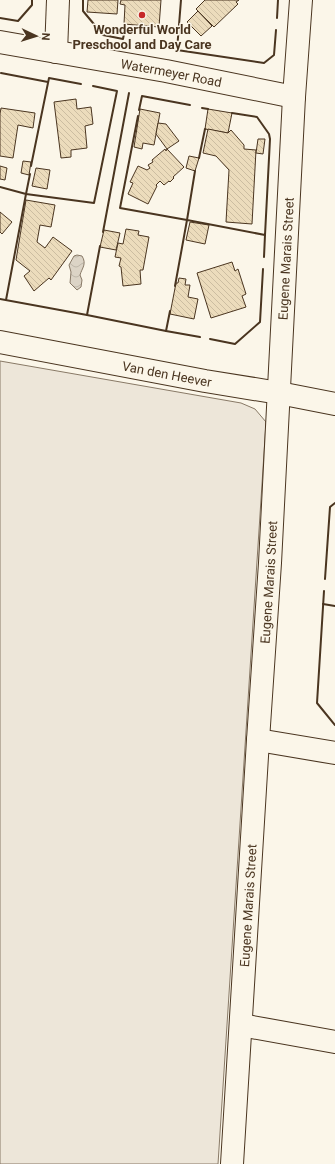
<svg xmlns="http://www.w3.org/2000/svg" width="335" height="1164" font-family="Roboto,sans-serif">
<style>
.grass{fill:#ede6d9;stroke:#887966}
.water{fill:url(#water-waves);stroke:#887966}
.building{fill:url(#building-back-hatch);stroke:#4a3520}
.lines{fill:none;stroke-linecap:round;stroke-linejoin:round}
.minor-casing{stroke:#4a3520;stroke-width:24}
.minor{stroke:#fbf6e9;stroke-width:22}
.wall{stroke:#4a3520;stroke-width:2}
.poi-dot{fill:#c62828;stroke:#fbf6e9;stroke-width:1.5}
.labels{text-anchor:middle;stroke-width:3;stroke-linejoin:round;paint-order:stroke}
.poi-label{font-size:13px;font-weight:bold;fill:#4a3520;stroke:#fbf6e9}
.street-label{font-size:13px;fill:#4a3520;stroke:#fbf6e9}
</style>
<defs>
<pattern id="water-waves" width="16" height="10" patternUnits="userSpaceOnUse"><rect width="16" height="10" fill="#dcd4c6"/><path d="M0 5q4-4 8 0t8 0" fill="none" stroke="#beb7aa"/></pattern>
<pattern id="building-back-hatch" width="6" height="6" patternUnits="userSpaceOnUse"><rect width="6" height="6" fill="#ecdcbc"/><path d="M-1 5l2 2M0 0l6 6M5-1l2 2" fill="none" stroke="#ccbda1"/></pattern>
</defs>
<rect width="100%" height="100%" fill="#fbf6e9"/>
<polygon class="grass" points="0,361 241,403 255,409 266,422 218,1164 0,1164"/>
<path class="water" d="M77,255L82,256C87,264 82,268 80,275L82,280L81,287L77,290L70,283L71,272L69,265L74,256Z"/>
<g class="building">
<polygon points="88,0 118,0 117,14 87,12"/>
<polygon points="121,0 161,0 159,27 124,24 125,5 120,4"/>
<polygon points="205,0 239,0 236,2 238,4 214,27 196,9"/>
<polygon points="198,11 212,26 201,36 187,22"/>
<polygon points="76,99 77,109 91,107 93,124 85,126 87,148 71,150 71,157 61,158 54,102"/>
<polygon points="1,108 35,113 33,128 18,125 13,158 0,156 0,114"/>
<polygon points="140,109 160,113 154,145 143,143 142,149 134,147"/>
<polygon points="208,109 232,113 228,133 205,129"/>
<polygon points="158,123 166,124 179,141 167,149 156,134"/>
<polygon points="208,129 228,133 231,130 244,145 244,149 256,150 252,224 226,222 229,170 216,156 203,153"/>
<polygon points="258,139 265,139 263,154 256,153"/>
<polygon points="165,149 166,151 167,149 184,167 173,177 174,178 170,182 169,181 164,185 160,181 156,185 157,186 148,204 128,194 133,183 130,182 138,166 147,170 150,168 148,165 153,162 152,160"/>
<polygon points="189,156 199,158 195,171 186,168"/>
<polygon points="23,161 31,162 29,175 21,173"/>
<polygon points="0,166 7,168 5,180 0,179"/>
<polygon points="36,168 50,170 47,189 32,186"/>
<polygon points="26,200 55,205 51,227 40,225 37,242 45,248 53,237 72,251 51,280 49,278 34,291 24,276 30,271 16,260"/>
<polygon points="0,212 12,222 2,234 0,232"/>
<polygon points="190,222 209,225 205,244 186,240"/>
<polygon points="126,229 139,231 138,235 149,237 143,270 140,270 141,284 123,286 121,267 119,266 121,258 115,257 118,243 123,244"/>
<polygon points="104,230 120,233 116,250 100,247"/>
<polygon points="232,262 235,271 238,269 246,294 242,296 246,307 211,318 197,273"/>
<polygon points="179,278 186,279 185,285 190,285 188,297 198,299 194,319 170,314 176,283 178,283"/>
</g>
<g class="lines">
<defs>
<g id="minor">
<path id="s1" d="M0,42L166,71L294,97"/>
<polyline points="56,52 58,0"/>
<path id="s2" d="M0,342L205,381L279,393L335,404"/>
<polyline points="258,740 335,753"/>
<polyline points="241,1025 335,1042"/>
<path id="s3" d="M232,1164L258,740L270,563L294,97L301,0"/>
</g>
</defs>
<use href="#minor" class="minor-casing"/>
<use href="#minor" class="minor"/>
<g class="wall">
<polyline points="83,0 83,11 103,35 123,39 126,24"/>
<polyline points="181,0 177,50 264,63 274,55 276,30"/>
<polyline points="0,18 18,21 32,5 32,0"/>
<polyline points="277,18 278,0"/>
<polyline points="1,73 48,82"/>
<polyline points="202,108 208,109"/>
<polyline points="139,110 142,96 190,105"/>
<polyline points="138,116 120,208 187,220 175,286"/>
<polyline points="199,158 205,129"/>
<polyline points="31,166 49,78 81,84"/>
<polyline points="195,171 187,220 265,235 270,139 269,134 257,117 232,113"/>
<polyline points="30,174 26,194 94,203 117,91 93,86"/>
<polyline points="0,187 26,194 6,300"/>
<polyline points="103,232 129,93"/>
<polyline points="100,246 87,315 166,331"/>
<polyline points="264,257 265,235"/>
<polyline points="0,299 87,315"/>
<polyline points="170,311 166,331 200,337"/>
<polyline points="210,339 235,344 260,322 263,269"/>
<polyline points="325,579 330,507 335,503"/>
<polyline points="324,591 317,703 335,725"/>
<polyline points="323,604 335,606"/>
</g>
</g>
<circle class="poi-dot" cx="142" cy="15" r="4"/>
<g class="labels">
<g class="poi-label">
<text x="142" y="34">Wonderful World<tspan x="142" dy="15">Preschool and Day Care</tspan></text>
</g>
<g class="street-label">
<text dy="5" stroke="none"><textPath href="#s1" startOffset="174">Watermeyer Road</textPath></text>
<text dy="5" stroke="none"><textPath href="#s3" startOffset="907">Eugene Marais Street</textPath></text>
<text dy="5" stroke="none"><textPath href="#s2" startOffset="170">Van den Heever</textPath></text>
<text dy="5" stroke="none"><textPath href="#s3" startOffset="583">Eugene Marais Street</textPath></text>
<text dy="5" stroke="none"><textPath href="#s3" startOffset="259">Eugene Marais Street</textPath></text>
</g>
</g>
<g transform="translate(36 36) rotate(94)" stroke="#fbf6e9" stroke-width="3" paint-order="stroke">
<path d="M0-3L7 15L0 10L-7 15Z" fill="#4a3520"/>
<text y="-6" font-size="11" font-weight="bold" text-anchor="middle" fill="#4a3520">N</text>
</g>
</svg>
